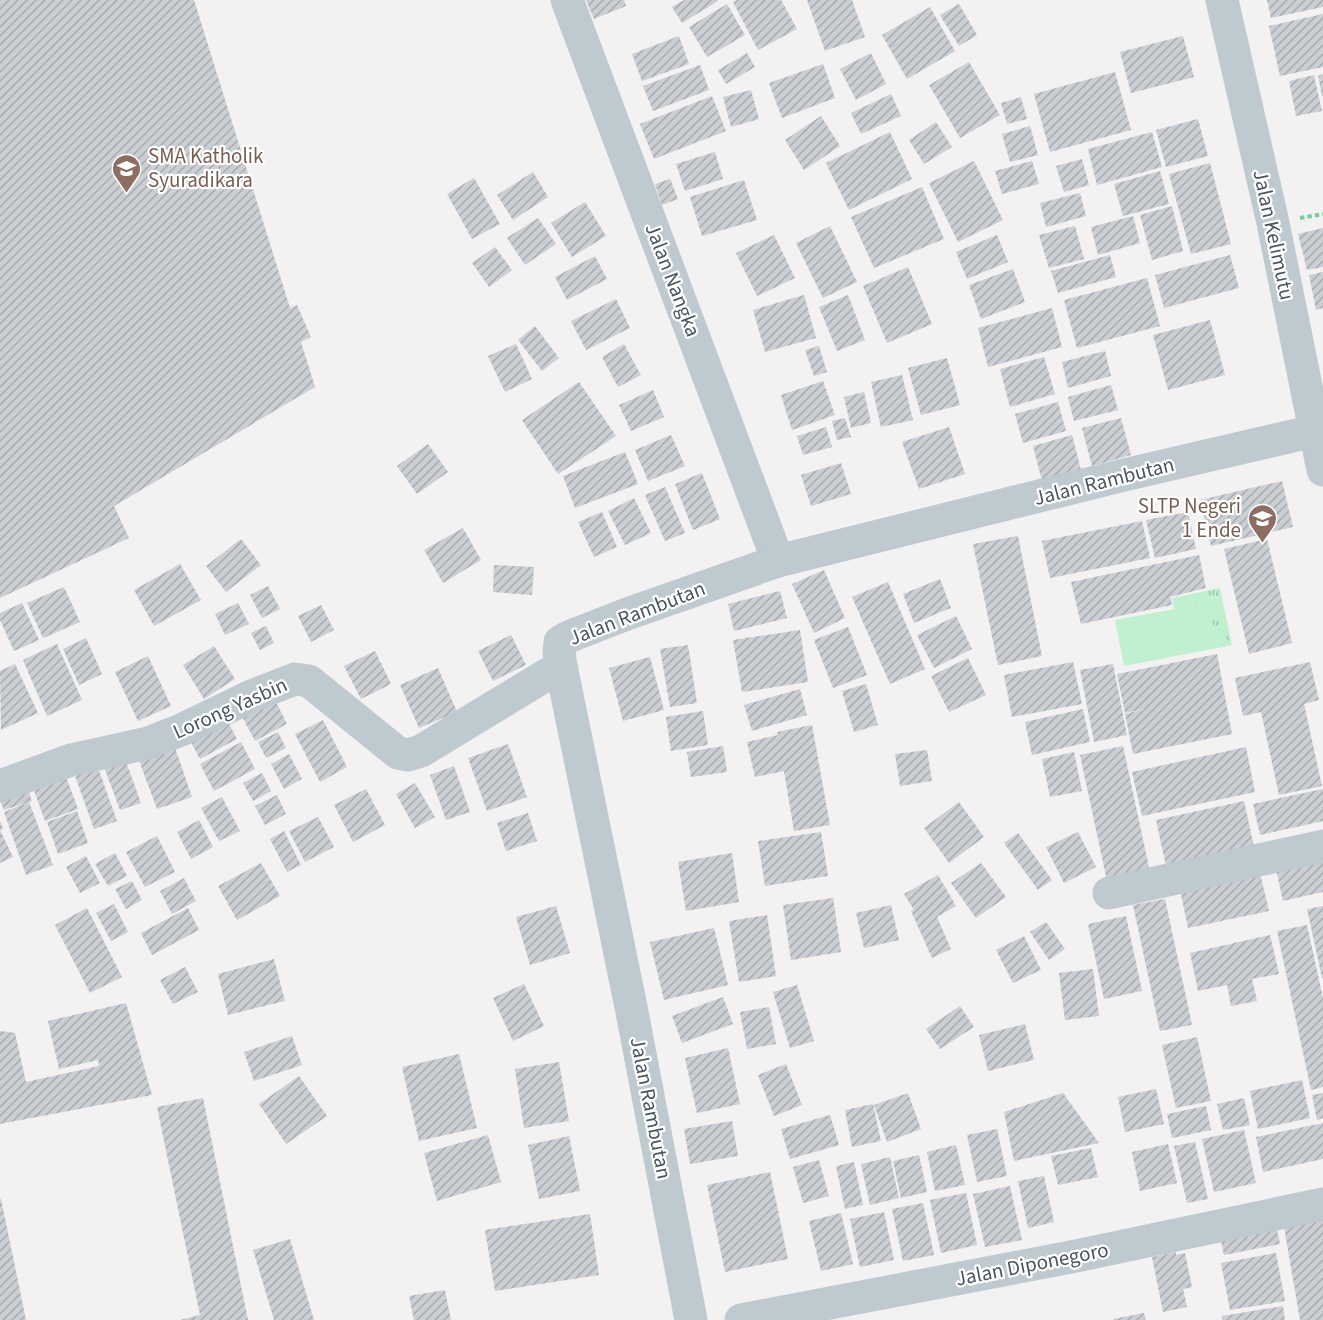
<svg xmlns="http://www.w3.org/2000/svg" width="1323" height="1320" font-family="'Source Sans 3',sans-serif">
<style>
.grass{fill:url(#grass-tufts)}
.park{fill:#c0f0cf}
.building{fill:url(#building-hatch)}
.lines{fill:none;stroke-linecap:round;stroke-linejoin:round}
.path{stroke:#77cf9d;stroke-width:4;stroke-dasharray:4.5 3;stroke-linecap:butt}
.minor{stroke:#bfcad0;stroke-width:33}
.labels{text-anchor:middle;stroke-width:4.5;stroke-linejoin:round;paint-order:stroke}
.education-label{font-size:21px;fill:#785e54;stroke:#fff;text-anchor:start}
.street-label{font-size:21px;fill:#48565f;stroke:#fff}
</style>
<defs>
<pattern id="grass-tufts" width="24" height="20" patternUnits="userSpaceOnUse" patternTransform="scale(1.5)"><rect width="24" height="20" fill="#c0f0cf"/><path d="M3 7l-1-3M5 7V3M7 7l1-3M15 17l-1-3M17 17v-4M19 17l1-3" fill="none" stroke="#9ec5ab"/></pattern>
<pattern id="building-hatch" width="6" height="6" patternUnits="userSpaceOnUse" patternTransform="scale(1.5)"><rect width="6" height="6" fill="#cbced3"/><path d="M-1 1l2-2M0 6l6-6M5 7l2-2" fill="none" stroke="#a7aaae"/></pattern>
</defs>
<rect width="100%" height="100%" fill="#f3f1f1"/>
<polygon class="grass" points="1220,588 1232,645 1218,648 1208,603 1174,610 1172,598"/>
<polygon class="park" points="1208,603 1218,648 1124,666 1115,620"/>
<g class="building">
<polygon points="0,0 194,0 290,308 297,305 311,337 301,342 315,387 114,506 129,538 0,598"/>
<polygon points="586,0 624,0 626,6 594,19"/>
<polygon points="684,0 717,0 718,1 682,23 672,7"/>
<polygon points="737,0 781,0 797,29 758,50 733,2"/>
<polygon points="807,0 852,0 865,37 825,51"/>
<polygon points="1267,0 1323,0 1323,7 1271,18"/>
<polygon points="727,4 745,35 707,57 689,27"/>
<polygon points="959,4 977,35 959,46 940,15"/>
<polygon points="930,7 955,51 907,79 882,35"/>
<polygon points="1323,14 1323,67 1280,76 1269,26"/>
<polygon points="679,36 689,64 642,81 632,54"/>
<polygon points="1183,36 1194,77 1131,93 1120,52"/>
<polygon points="747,53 755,67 726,84 718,70"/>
<polygon points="871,53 886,84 856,100 840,69"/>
<polygon points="969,62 1000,115 960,138 929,85"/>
<polygon points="823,64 835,98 782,118 769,83"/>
<polygon points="700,65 709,90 653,111 643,86"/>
<polygon points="1115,72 1131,130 1050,152 1034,94"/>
<polygon points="1323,74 1323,96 1322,96 1318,76"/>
<polygon points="1314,75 1322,111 1296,116 1289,81"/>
<polygon points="751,90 759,119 731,127 723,97"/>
<polygon points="891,94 901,116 861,134 851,113"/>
<polygon points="712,96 726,131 654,159 640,124"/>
<polygon points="1021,97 1027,119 1007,124 1001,103"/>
<polygon points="821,116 840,146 804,170 785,140"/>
<polygon points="1198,119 1208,156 1166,167 1156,130"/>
<polygon points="936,122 952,147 924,164 909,140"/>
<polygon points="1030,126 1038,155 1010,162 1002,134"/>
<polygon points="890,132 912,179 849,210 826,163"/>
<polygon points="1152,132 1162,167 1097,185 1088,149"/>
<polygon points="715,152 723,179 685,191 676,164"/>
<polygon points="1082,159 1089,185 1064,192 1056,166"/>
<polygon points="974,161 1003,220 958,242 929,183"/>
<polygon points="1032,161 1039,184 1002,194 995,171"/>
<polygon points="1210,163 1231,244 1191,254 1169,174"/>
<polygon points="1160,171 1169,204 1123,216 1114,184"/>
<polygon points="533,172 548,197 513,220 497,195"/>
<polygon points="474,178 500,224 472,239 447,194"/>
<polygon points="670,179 678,199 662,205 655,184"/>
<polygon points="744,180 757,220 702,236 690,197"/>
<polygon points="922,187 944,239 874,268 851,217"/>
<polygon points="1080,193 1086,216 1046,227 1040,203"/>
<polygon points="585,202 606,236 572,257 551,223"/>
<polygon points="1172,206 1183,251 1152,260 1140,215"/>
<polygon points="1133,216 1140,243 1098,255 1091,227"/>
<polygon points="538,218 556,244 525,265 507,238"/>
<polygon points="830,226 857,282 823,298 796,243"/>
<polygon points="1075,226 1084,259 1049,268 1039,235"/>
<polygon points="1323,228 1323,267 1307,270 1298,234"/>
<polygon points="774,235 795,278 757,296 736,253"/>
<polygon points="997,235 1008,262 967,279 956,252"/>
<polygon points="495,247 512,270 489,287 472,263"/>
<polygon points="1110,255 1116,277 1058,293 1051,271"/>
<polygon points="1230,255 1239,288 1164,308 1155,275"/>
<polygon points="595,256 607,279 567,300 555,277"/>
<polygon points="908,267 932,324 887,343 863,286"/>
<polygon points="1013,269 1025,302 981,319 969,285"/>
<polygon points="1323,272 1323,308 1316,310 1309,275"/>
<polygon points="1147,278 1160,326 1077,348 1064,300"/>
<polygon points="804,295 816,338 765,352 753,310"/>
<polygon points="848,295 865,340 837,351 819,307"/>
<polygon points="616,299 630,328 586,350 571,321"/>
<polygon points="1052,308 1062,347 988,367 978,328"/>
<polygon points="1210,320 1225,375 1168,390 1153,335"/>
<polygon points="535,326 559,358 542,371 518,340"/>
<polygon points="516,344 532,379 505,392 488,356"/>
<polygon points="624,344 641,375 618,387 602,357"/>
<polygon points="819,346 827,372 814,376 805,350"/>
<polygon points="1105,351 1111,376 1068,388 1062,362"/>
<polygon points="1044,357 1055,394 1010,407 1000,369"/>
<polygon points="947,358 960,405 921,415 908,368"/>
<polygon points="902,375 913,420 881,427 871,382"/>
<polygon points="823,381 835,415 792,430 781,395"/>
<polygon points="579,382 616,436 558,474 522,420"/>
<polygon points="1111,385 1118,410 1074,421 1068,397"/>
<polygon points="653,390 664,417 631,431 619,405"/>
<polygon points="864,392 871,423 851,428 844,397"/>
<polygon points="1058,402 1066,431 1023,443 1015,414"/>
<polygon points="845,418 851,437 837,440 832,421"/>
<polygon points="1121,418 1131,455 1092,466 1082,428"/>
<polygon points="826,427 832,447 803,455 797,436"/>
<polygon points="949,427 965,474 919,489 902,442"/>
<polygon points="671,435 685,466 648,481 635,450"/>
<polygon points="1072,435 1081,470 1042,481 1033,446"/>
<polygon points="428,444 448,472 417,494 397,466"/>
<polygon points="625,452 638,484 575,508 563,476"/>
<polygon points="841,463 851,494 811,506 801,475"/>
<polygon points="702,473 720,519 693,530 675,484"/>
<polygon points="1282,481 1293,527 1211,546 1200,500"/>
<polygon points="665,487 685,533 665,541 645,495"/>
<polygon points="634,498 651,533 625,545 608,511"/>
<polygon points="602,512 617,547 594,557 578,522"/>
<polygon points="1188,512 1196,549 1155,558 1146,520"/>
<polygon points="1142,521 1150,558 1050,578 1042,541"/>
<polygon points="463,528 481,560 443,583 424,550"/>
<polygon points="1018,536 1042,656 998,665 973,544"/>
<polygon points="241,539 261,565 226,592 206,566"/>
<polygon points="1267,539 1292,643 1249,654 1224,549"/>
<polygon points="1199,555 1206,588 1170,597 1172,605 1081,624 1071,582"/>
<polygon points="180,564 201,600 154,626 134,590"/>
<polygon points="494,565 534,567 532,595 493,592"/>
<polygon points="824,570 845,618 814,633 792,584"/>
<polygon points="940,579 951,608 914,623 903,594"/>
<polygon points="888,582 925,669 890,684 852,597"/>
<polygon points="268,586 280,609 262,618 250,595"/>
<polygon points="64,587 80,622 43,638 27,603"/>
<polygon points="780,591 787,618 734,631 728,604"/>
<polygon points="22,603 39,640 14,651 0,620 0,613"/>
<polygon points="238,603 249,624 225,635 215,614"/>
<polygon points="321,605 334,630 311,642 298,616"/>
<polygon points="956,616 972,649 934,668 917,635"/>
<polygon points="266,626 274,643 260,650 251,633"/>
<polygon points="848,627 867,675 833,688 814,640"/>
<polygon points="800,630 808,682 742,692 733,640"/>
<polygon points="511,635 526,665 493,681 478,651"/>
<polygon points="86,638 102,674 79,685 63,649"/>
<polygon points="57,644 82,700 47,716 23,660"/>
<polygon points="688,645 697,703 670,707 660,649"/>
<polygon points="214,646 235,679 204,699 183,665"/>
<polygon points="375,651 391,684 361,699 344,666"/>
<polygon points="1217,654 1232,734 1133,754 1125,714 1145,709 1125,713 1117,674"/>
<polygon points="148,656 171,706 138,721 115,672"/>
<polygon points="650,657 664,710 623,721 609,668"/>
<polygon points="968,658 986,695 949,712 931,676"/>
<polygon points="1073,662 1082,704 1012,717 1004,675"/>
<polygon points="1310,662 1319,700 1304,704 1322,786 1279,795 1261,712 1243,716 1235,678"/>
<polygon points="15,664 38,713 1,730 0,671"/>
<polygon points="1113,664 1127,735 1094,742 1080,670"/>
<polygon points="438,668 457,712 419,728 400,685"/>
<polygon points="866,684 878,725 854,732 842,691"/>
<polygon points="800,689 807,715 752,731 744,705"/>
<polygon points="271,692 287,724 255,741 238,709"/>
<polygon points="1083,709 1090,742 1032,755 1025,722"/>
<polygon points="703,711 708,745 671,751 666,717"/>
<polygon points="225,716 237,739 200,759 187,735"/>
<polygon points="323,720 347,767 320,782 295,734"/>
<polygon points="812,725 830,825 794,831 784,771 755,777 747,742 778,735 777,732"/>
<polygon points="278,732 286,748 266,758 258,742"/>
<polygon points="173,742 192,797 157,809 137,755"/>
<polygon points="241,742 255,769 214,791 200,764"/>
<polygon points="508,744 527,797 487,811 468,758"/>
<polygon points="723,746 727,772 691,777 687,752"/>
<polygon points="1123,746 1150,872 1107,881 1080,755"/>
<polygon points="1246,747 1255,792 1142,816 1132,772"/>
<polygon points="927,750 932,781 900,786 895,754"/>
<polygon points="1074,752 1082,791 1050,797 1042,759"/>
<polygon points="289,754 302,779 284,789 271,764"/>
<polygon points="125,759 141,803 120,810 104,767"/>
<polygon points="96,762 117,821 94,829 73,770"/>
<polygon points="62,766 78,809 45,821 29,777"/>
<polygon points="454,766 470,812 446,820 430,775"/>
<polygon points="262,773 271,791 253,801 243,783"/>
<polygon points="24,779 32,801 4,810 0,800"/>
<polygon points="415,783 435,817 415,828 396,794"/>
<polygon points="366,789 385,825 353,842 334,805"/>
<polygon points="1323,789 1323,821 1260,835 1253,804"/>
<polygon points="277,795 286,814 265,825 255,806"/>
<polygon points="222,797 240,831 219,841 201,808"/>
<polygon points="1244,801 1254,847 1166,866 1156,820"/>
<polygon points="29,802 53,865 26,875 4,812"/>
<polygon points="959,802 984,837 949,863 924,828"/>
<polygon points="77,811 88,843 58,854 47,822"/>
<polygon points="528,813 537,841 506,851 497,823"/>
<polygon points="318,817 334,847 305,862 289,831"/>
<polygon points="199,820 213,847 191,859 177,832"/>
<polygon points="0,821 3,829 0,830 13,857 0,863"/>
<polygon points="284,831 301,865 287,872 270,839"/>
<polygon points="821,832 828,876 765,886 758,841"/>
<polygon points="1078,832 1096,867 1064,883 1046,847"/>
<polygon points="1018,833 1052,880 1038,890 1004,843"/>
<polygon points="157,836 175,872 145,887 126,852"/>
<polygon points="115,853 127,876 108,886 95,864"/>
<polygon points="732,853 739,902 686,911 678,862"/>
<polygon points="1323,855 1323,892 1283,901 1275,865"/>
<polygon points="86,856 100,883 80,893 66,867"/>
<polygon points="261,863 280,896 237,920 218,886"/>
<polygon points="981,863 1006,897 976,918 951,883"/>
<polygon points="1260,873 1269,911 1188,928 1180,890"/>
<polygon points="938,875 956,906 937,917 951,949 932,958 911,911 914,910 904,894"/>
<polygon points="184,878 196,901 172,914 160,891"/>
<polygon points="132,881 142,900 126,909 115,889"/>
<polygon points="833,898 841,952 791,960 783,905"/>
<polygon points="1165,899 1192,1025 1160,1031 1133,905"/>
<polygon points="114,904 128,932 111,941 96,913"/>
<polygon points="891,905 899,940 864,948 856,913"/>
<polygon points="556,906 570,953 530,965 516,917"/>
<polygon points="1323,906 1323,978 1322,978 1307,909"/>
<polygon points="87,908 122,977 90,993 55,925"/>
<polygon points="188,908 199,930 152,955 141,933"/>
<polygon points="767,915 776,976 739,982 729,921"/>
<polygon points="1126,916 1142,991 1104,999 1088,924"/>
<polygon points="1046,922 1065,949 1049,960 1030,932"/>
<polygon points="1307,925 1323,998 1323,1087 1311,1090 1277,931"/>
<polygon points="714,928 728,985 664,1000 650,942"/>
<polygon points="1270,935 1279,974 1252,979 1257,1001 1231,1006 1227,985 1198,991 1190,953"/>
<polygon points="1024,936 1041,970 1013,983 996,950"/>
<polygon points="274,959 285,1001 228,1015 218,974"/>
<polygon points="185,967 198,992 173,1004 160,980"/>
<polygon points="1093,969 1099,1016 1065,1020 1059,973"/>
<polygon points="524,984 544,1026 513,1041 493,998"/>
<polygon points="797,985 814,1041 790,1048 773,992"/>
<polygon points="723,997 733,1024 682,1043 672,1016"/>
<polygon points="126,1003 152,1095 0,1124 0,1031 15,1033 26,1082 99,1066 98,1060 59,1069 48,1021"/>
<polygon points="960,1006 974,1027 940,1049 926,1029"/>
<polygon points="769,1007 776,1044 747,1049 740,1012"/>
<polygon points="1025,1024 1034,1060 988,1071 979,1035"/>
<polygon points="292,1036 302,1065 254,1081 244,1052"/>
<polygon points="1197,1037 1211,1101 1176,1108 1162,1045"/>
<polygon points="728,1048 740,1104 697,1113 685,1058"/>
<polygon points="459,1054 477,1128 419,1141 402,1067"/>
<polygon points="559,1062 569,1121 524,1128 515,1069"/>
<polygon points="786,1064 802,1105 774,1116 758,1075"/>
<polygon points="299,1076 327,1116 286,1144 259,1104"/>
<polygon points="1302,1080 1310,1118 1258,1129 1250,1091"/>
<polygon points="1156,1089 1164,1124 1125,1132 1118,1097"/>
<polygon points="908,1093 921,1129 887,1142 874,1105"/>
<polygon points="1063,1093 1099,1143 1014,1161 1004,1112"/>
<polygon points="1323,1093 1323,1118 1317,1120 1312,1095"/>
<polygon points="203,1098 248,1320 180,1320 200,1315 157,1107"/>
<polygon points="1244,1098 1250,1125 1223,1130 1217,1104"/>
<polygon points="873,1104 881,1141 852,1147 845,1110"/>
<polygon points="1206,1106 1211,1130 1172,1138 1167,1114"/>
<polygon points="830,1115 839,1145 790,1159 781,1129"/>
<polygon points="732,1121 738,1156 690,1164 684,1129"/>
<polygon points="1323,1123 1323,1159 1263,1172 1256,1137"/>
<polygon points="997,1129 1007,1176 977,1182 967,1135"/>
<polygon points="1244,1130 1256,1183 1214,1192 1202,1139"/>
<polygon points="488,1135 501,1182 437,1201 424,1153"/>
<polygon points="569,1136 580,1191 539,1199 528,1145"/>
<polygon points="1195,1142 1208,1199 1187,1203 1174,1146"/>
<polygon points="1168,1144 1177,1183 1140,1191 1132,1152"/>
<polygon points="956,1145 965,1185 935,1191 927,1152"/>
<polygon points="1091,1148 1098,1177 1058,1185 1051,1156"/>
<polygon points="919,1155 927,1192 901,1198 893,1161"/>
<polygon points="890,1157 899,1198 870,1205 861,1164"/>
<polygon points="819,1160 829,1196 803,1203 793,1167"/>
<polygon points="854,1162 863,1205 845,1209 836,1166"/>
<polygon points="770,1172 788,1259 725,1272 707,1185"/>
<polygon points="1044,1176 1054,1222 1028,1228 1018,1181"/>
<polygon points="1010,1186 1022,1240 985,1247 973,1194"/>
<polygon points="966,1193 977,1245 941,1253 930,1200"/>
<polygon points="0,1199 1,1199 26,1320 0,1320"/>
<polygon points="923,1203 934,1255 903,1261 892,1209"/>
<polygon points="884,1212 894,1260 860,1267 850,1219"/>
<polygon points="841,1213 853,1264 821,1271 809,1221"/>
<polygon points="590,1214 599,1275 495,1291 485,1230"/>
<polygon points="1323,1220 1323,1320 1300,1320 1284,1227"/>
<polygon points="1276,1225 1280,1244 1224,1255 1220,1237"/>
<polygon points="290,1239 314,1320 274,1320 253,1250"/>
<polygon points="1176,1252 1176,1255 1185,1253 1192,1287 1183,1289 1187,1307 1163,1312 1152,1257"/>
<polygon points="1276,1253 1285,1301 1230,1310 1221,1263"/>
<polygon points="445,1290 451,1320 414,1320 409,1296"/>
<polygon points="1283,1306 1285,1320 1222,1320 1222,1316"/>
<polygon points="1144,1313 1146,1320 1113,1320 1113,1319"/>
</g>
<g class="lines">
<polyline class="path" points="1300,218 1323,214"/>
<g class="minor">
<polyline points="567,0 778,561"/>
<polyline points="1222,0 1273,223 1323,470"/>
<polyline points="0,786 71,760 148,743 181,730 249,697 295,679 309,681 398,753 408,755 421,751 561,666"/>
<polyline points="1109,893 1323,846"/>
<polyline points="691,1320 631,1007 561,666 559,652 560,642 568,637 627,614 778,561 1124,475 1314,431"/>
<polyline points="741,1320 1076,1256 1323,1204"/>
</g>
</g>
<defs>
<symbol id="school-pin" viewBox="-11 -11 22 30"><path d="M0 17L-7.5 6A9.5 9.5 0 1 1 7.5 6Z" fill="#8d6e63" stroke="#fff"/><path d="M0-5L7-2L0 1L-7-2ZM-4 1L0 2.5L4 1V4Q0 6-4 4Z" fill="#fff"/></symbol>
</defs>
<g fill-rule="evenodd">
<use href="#school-pin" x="110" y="152" width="33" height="45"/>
<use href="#school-pin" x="1246" y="502" width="33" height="45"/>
</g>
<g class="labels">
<g class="education-label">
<text x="148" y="163">SMA Katholik<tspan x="148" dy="24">Syuradikara</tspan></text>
<text x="1241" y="513" text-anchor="end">SLTP Negeri<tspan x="1241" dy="24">1 Ende</tspan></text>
</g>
<g class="street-label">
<text transform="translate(1274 235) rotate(78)" y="7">Jalan Kelimutu</text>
<text transform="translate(673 280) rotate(69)" y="7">Jalan Nangka</text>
<text transform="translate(1104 481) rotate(-14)" y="7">Jalan Rambutan</text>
<text transform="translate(637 613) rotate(-21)" y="7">Jalan Rambutan</text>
<text transform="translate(230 708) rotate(-24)" y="7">Lorong Yasbin</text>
<text transform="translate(651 1108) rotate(79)" y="7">Jalan Rambutan</text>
<text transform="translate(1032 1264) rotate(-11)" y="7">Jalan Diponegoro</text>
</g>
</g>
</svg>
